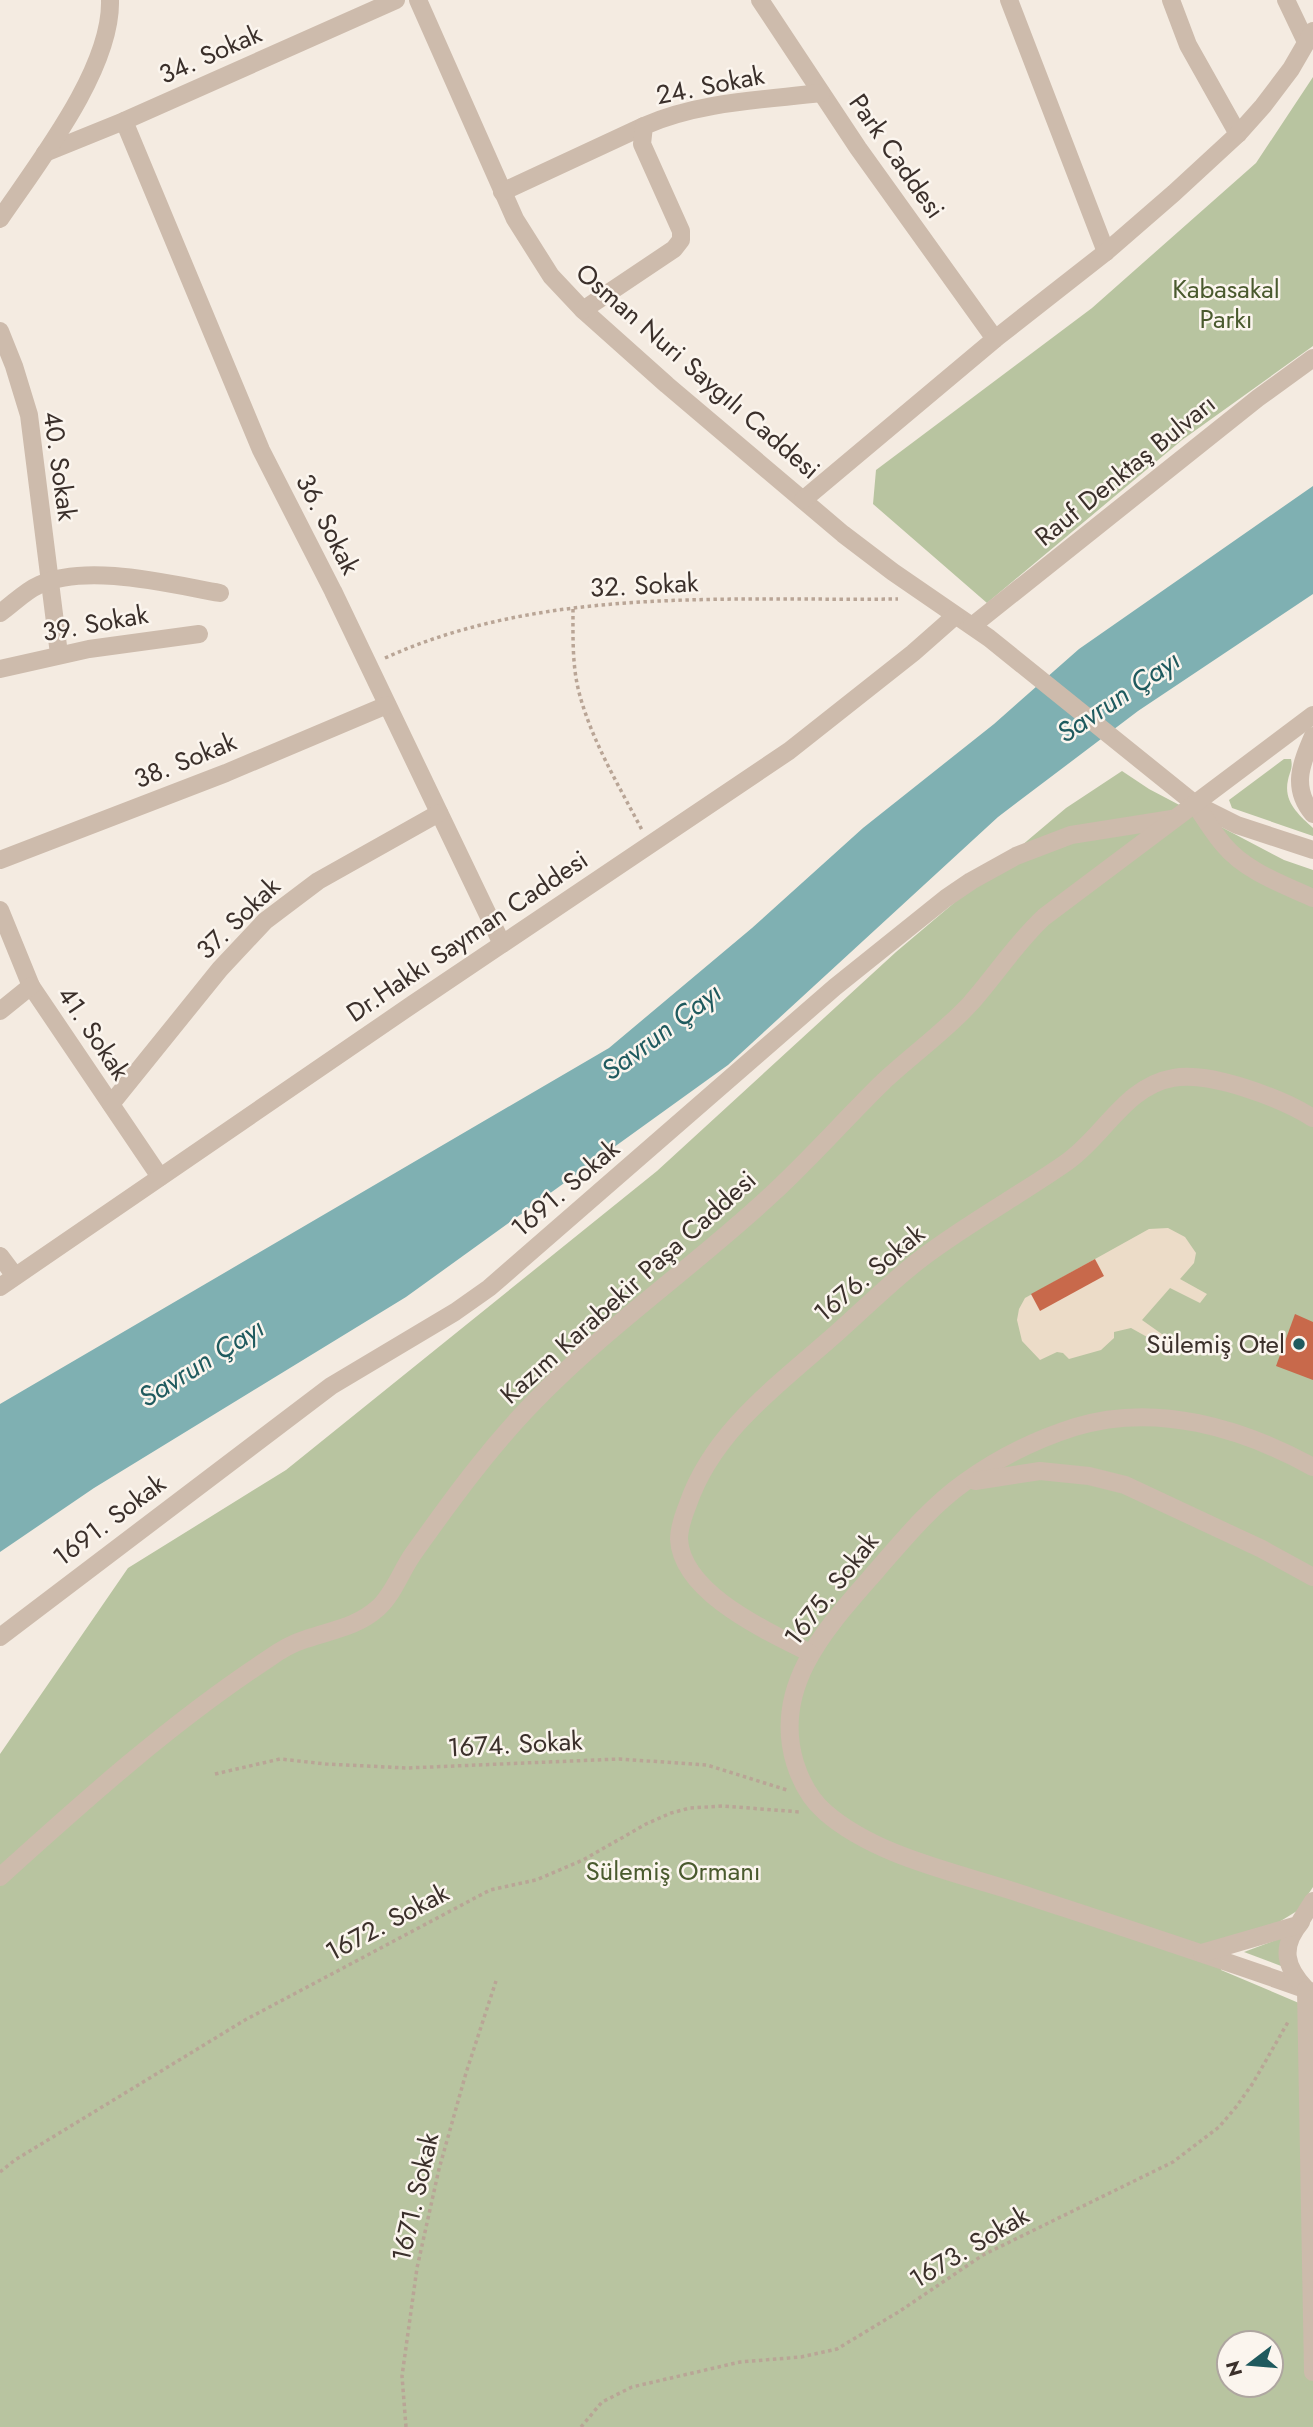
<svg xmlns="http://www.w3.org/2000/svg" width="1313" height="2427" font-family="Jost,sans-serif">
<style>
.green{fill:#b8c4a0;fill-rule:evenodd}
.plaza{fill:#ecdcc8}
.water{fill:#7fb0b2}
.building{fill:#c8694b}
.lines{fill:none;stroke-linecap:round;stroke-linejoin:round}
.path{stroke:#b9a596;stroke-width:3.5;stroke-dasharray:3.5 3.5;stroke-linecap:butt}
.minor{stroke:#cdbbac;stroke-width:18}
.poi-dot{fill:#1f5a5e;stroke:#fbf5ee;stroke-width:2.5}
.labels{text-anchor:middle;stroke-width:5;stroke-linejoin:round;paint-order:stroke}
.street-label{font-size:26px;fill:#3b302b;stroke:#fbf5ee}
.park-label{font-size:26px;fill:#4a5a2e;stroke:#fbf5ee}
.poi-label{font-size:26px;fill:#3b302b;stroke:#fbf5ee;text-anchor:end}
.water-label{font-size:28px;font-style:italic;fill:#1f5a5e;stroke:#fbf5ee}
</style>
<rect width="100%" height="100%" fill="#f4ebe1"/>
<g class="green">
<polygon points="1313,77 1313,346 1182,440 987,603 873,504 876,470 1092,308 1256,163"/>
<path d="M1284,759H1291C1293,768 1290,771 1288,780C1283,802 1299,815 1313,828V836L1232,808L1229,800Z"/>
<path d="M1122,771L1149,789L1284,860L1313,870V1887L1297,1911L1279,1922L1231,1936L1221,1970L1313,2009V2427H0V1754L128,1568L286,1470L657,1171L896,952L1066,808ZM1229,2343H1271V2385H1229Z"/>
<polygon points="1281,1938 1281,1966 1244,1952"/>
</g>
<polygon class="plaza" points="1168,1228 1185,1237 1196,1253 1194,1263 1180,1279 1207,1294 1200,1303 1170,1288 1142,1320 1166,1337 1179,1342 1174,1352 1131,1328 1114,1332 1114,1338 1101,1350 1069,1359 1063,1353 1057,1352 1040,1360 1022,1341 1017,1320 1019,1309 1025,1298 1149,1229"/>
<polygon class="water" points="1313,486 1313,594 1138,711 998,817 728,1065 406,1297 94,1488 0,1552 0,1404 609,1048 752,928 863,828 994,724 1079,649"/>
<g class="building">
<polygon points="1095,1259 1104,1276 1040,1311 1031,1294"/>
<polygon points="1295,1314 1313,1322 1313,1380 1276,1366"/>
</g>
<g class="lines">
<g class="path">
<path d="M573,609C573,638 572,668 580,696C593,743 619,786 642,830"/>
<path d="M385,658C544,586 727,601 898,599"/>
<polyline points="215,1774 280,1759 326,1764 407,1768 619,1759 707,1765 787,1790"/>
<polyline points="0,2172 15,2160 245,2020 490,1890 536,1880 583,1860 646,1824 671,1813 690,1808 723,1806 800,1812"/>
<polyline points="406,2427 402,2376 417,2268 439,2169 466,2073 496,1981"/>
<polyline points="581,2427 602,2402 632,2387 740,2362 801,2357 837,2349 900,2311 983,2255 1173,2162 1219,2127 1236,2107 1253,2083 1288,2022"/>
</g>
<g class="minor">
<polyline points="418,0 515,219 551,276 583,310 667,385 843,534 893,572 989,638 1195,804 1237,825 1313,850"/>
<polyline points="760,0 858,148 995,339"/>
<polyline points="1009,0 1106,252"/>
<polyline points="1171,0 1188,45 1238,134"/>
<polyline points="1286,0 1306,42"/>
<polyline points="124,121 261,450 333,591 502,944"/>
<polyline points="45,153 124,121 396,0"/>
<polyline points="502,192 644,126"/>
<path d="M0,219C38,163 112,69 110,0"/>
<path d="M583,310L674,249L681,240V231L642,144L644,126C698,102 762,100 821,93"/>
<polyline points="0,331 14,366 29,415 59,654"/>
<polyline points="803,500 995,339 1106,252 1174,193 1238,134 1263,106 1291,69 1313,31"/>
<path d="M0,613C13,604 25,591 39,585C87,563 169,584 220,593"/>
<polyline points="972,626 1258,398 1313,358"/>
<polyline points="0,669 89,649 199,634"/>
<path d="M1313,736C1301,764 1291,788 1313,814"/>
<path d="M1197,807C1205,819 1213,832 1223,844C1245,871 1282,884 1313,898"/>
<polyline points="0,860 226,773 387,705"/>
<polyline points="0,910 31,986 160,1177"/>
<polyline points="0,1011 31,986"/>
<polyline points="111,1104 220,969 265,921 318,881 439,813"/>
<polyline points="0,1256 15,1276"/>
<polyline points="0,1287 413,1004 789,751 913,653 955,616"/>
<path d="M1313,1467C1242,1428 1156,1402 1075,1427C1037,1439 997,1459 965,1482C931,1506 904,1539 877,1570C830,1624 771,1684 795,1763C801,1782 810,1799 825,1812C875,1856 955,1872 1016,1892C1116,1925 1215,1957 1313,1992"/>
<polyline points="975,1481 1040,1471 1089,1476 1125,1485 1262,1549 1313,1577"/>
<polyline points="0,1637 331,1386 455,1312 489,1288 835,987 946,898 971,881 1016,856 1071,835 1172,819"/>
<path d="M810,1653C769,1632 682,1594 679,1539C679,1528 684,1514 688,1504C714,1429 782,1382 839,1331C866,1307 893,1280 922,1258C968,1223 1020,1195 1067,1162C1104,1136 1126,1086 1173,1078C1210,1071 1281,1098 1313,1118"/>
<path d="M0,1877C85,1800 172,1722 268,1659C279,1651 293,1643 306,1639C332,1630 357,1627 378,1608C393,1595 401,1571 413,1554C450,1502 489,1448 534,1402C607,1326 695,1266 772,1194C811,1158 846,1118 884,1081C912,1055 944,1032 970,1004C995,976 1016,943 1044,917L1313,715"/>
<path d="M1301,1922C1280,1947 1285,1967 1306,1989"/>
<polyline points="1202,1953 1298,1925 1313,1901"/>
<polyline points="1306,1990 1313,2372"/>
</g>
</g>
<circle class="poi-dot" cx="1299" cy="1344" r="7"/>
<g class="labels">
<g class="street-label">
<text transform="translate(210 54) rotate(-24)" y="9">34. Sokak</text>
<text transform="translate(710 85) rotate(-11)" y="9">24. Sokak</text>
<text transform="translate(897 156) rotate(55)" y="9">Park Caddesi</text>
<text transform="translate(698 371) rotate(41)" y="9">Osman Nuri Saygılı Caddesi</text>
<text transform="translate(60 466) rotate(82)" y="9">40. Sokak</text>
<text transform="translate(1125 470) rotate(-39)" y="9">Rauf Denktaş Bulvarı</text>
<text transform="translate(328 524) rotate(63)" y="9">36. Sokak</text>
<text transform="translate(644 585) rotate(-3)" y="9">32. Sokak</text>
<text transform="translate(95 623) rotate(-10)" y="9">39. Sokak</text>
<text transform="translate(185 760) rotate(-22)" y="9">38. Sokak</text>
<text transform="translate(238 918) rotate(-44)" y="9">37. Sokak</text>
<text transform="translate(467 936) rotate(-34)" y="9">Dr.Hakkı Sayman Caddesi</text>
<text transform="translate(94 1033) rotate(56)" y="9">41. Sokak</text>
<text transform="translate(565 1188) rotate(-41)" y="9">1691. Sokak</text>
<text transform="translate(869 1273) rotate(-40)" y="9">1676. Sokak</text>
<text transform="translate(628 1287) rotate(-42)" y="9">Kazım Karabekir Paşa Caddesi</text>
<text transform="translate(109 1520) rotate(-37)" y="9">1691. Sokak</text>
<text transform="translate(831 1589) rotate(-52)" y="9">1675. Sokak</text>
<text transform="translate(515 1744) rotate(-3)" y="9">1674. Sokak</text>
<text transform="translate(387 1922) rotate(-28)" y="9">1672. Sokak</text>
<text transform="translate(415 2197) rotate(-77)" y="9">1671. Sokak</text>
<text transform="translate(969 2247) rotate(-31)" y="9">1673. Sokak</text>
</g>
<g class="park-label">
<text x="1226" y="298">Kabasakal<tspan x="1226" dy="30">Parkı</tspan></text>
<text x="673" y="1880">Sülemiş Ormanı</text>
</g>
<g class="poi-label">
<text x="1285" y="1353">Sülemiş Otel</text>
</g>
<g class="water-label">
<text transform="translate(1118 696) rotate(-34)" y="10">Savrun Çayı</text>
<text transform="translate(661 1031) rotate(-37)" y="10">Savrun Çayı</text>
<text transform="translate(201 1362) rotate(-32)" y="10">Savrun Çayı</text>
</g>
</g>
<g transform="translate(1250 2364) rotate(254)"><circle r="33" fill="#fbf5ee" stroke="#aea6a0" stroke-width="2"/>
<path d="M0-5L12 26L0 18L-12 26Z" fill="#1f5a5e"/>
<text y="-10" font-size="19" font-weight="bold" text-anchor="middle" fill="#3b302b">N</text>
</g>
</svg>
